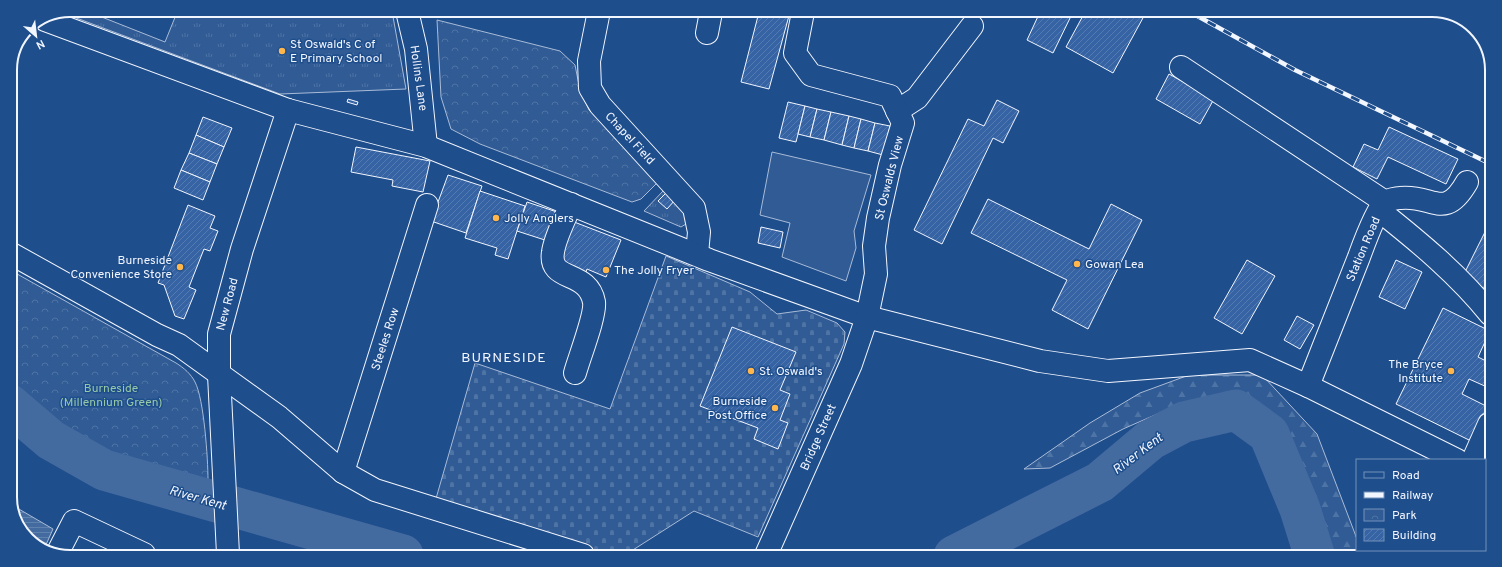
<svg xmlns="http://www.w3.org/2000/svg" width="1502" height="567" font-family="Overpass,sans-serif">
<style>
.grass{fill:url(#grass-tufts);stroke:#a8bbd7}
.forest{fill:url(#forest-firs);stroke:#a8bbd7}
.cemetery{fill:url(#cemetery-stones);stroke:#a8bbd7}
.park{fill:url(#park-crowns);stroke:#a8bbd7}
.pitch{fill:#305b95;stroke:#a8bbd7}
.water{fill:url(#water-rules);stroke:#a8bbd7}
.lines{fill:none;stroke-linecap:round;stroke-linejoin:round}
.river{stroke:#446ba0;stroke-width:41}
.building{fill:url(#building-hatch);stroke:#f2f6ff}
.minor-casing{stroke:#f2f6ff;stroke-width:24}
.minor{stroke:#1f4e8c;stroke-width:22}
.rail-casing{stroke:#f2f6ff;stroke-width:4.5}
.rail{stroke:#1f4e8c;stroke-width:3;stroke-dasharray:9;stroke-linecap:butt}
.poi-dot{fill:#ffb74d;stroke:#1f4e8c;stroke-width:1.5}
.labels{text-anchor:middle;stroke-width:3;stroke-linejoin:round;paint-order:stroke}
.poi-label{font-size:12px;fill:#f2f6ff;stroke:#1f4e8c;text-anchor:start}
.street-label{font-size:12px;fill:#f2f6ff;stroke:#1f4e8c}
.park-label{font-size:12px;fill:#97c8a6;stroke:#1f4e8c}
.water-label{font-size:13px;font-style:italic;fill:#f2f6ff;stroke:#1f4e8c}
.quarter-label{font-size:14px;letter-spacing:1px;fill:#f2f6ff;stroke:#1f4e8c}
.rim{fill:none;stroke:#f2f6ff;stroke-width:2}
</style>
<defs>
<pattern id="grass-tufts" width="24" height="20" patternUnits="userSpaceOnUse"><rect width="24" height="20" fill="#305b95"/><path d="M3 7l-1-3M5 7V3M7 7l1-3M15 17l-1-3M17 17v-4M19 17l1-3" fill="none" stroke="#4e73a5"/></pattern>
<pattern id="forest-firs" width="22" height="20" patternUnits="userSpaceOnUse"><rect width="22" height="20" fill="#305b95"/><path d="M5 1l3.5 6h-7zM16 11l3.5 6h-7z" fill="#4e73a5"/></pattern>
<pattern id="cemetery-stones" width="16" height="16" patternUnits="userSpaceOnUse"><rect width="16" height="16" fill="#305b95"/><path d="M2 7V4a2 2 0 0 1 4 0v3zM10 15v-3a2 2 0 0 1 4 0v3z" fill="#4e73a5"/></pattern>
<pattern id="park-crowns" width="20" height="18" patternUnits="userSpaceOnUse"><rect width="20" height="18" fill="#305b95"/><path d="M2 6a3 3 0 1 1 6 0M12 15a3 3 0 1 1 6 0" fill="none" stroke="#4e73a5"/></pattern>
<pattern id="water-rules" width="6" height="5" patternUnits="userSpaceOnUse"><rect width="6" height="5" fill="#446ba0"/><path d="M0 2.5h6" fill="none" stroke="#5f81ae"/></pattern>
<pattern id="building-hatch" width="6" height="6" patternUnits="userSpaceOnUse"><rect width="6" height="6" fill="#3563a3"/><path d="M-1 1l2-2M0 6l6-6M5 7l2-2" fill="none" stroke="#537ab1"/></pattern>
</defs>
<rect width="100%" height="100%" fill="#1f4e8c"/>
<g class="grass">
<polygon points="70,10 84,10 165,42 178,10 392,11 406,89 280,94 63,13"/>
<polygon points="664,190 686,210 686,224 681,227 644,211"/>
</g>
<polygon class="forest" points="1189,375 1262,375 1317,434 1357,539 1357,550 1361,550 1364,557 1327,557 1308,482 1283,436 1267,409 1244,402 1180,404 1123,429 1050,468 1024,469 1090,423 1140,393"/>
<polygon class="cemetery" points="666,256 750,292 777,314 806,310 837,323 845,332 844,344 758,537 694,511 625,555 610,555 435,502 475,363 610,409"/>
<g class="park">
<polygon points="437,20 560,51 575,65 580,90 589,110 659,181 641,199 632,202 480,144 451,129 441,97"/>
<path d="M10,270L176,363C184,368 191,374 195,382C204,399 208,459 208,480L174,472L172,478H167L136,466L110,460L79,446L62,435L10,391Z"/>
</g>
<polygon class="pitch" points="772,152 871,175 854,231 856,248 846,281 782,257 790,223 760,215"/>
<polygon class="water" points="12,505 53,529 45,547 23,534"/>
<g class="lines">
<g class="river">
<polyline points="10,405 51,440 104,470 403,555"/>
<polyline points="954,556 1100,482 1150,440 1184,422 1236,410 1269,434 1300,509 1315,557"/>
</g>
</g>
<g class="building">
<polygon points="759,12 790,12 769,89 741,82"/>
<polygon points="1040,12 1073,12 1053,53 1027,40"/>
<polygon points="1085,12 1138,13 1144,16 1113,73 1066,47"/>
<polygon points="1169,74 1214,99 1200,124 1156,99"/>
<polygon points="348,99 358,102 357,105 347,102"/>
<polygon points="997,100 1019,111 1003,143 993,138 942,244 914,230 968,119 984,126"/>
<polygon points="788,102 805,106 796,142 779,138"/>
<polygon points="805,106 817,109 810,137 798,134"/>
<polygon points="817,109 831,112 824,140 810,137"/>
<polygon points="831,112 849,116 842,145 824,140"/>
<polygon points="849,116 861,119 854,148 842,145"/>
<polygon points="203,117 232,128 224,147 196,135"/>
<polygon points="861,119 875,123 868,151 854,148"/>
<polygon points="875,123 890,126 883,155 868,151"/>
<polygon points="1389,127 1458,159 1446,184 1388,157 1377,179 1353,167 1364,144 1378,150"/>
<polygon points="196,135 224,147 217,164 189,153"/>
<polygon points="356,147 430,161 423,192 392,186 393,180 351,172"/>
<polygon points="189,153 217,164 210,182 181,170"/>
<polygon points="181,170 210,182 203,200 174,188"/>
<polygon points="448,175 482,186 466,233 431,221"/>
<polygon points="480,191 525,206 508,259 495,255 497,248 465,238"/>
<polygon points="666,193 675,200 667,209 658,201"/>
<polygon points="988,199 1089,249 1111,204 1142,220 1088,329 1052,310 1067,280 971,233"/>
<polygon points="527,202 560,213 551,242 517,231"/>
<polygon points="188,205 215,216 210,228 218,231 210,251 204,249 189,287 196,290 184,319 175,316 164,285 158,283"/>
<polygon points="569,220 621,240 606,277 587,269 584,277 558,267 564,252 557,249"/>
<polygon points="1491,220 1490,291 1462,278"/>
<polygon points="761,227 783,232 780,248 758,243"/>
<polygon points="1247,260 1275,276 1242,334 1214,318"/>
<polygon points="1396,260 1422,272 1405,309 1379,297"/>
<polygon points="1443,308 1490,331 1478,357 1490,363 1490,381 1487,387 1469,379 1462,394 1488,407 1471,441 1396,404"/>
<polygon points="1297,316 1314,325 1300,349 1284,340"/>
<polygon points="732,327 796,352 780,390 790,394 780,420 788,423 778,449 754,439 758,428 700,406"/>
</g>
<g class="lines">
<defs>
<g id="minor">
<polyline points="407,11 416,49 426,146"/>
<polyline points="599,11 589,61 590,88 600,105 694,208 699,232 697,254"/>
<polyline points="45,20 288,110 426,146 709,260 867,317 1040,361 1108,371 1250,360 1308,386 1457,460"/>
<polyline points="707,33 711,12"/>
<polyline points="1181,67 1385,202"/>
<polyline points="897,111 917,98 972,26"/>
<path d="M571,204C565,219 555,237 553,252C548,283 588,269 594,302C596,315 579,358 575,373"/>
<path d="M1380,211C1419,242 1459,275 1490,314"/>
<polyline points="10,253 157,335 179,345 279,417 343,472 375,490 583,555"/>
<path d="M1308,386C1325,343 1342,300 1359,257C1363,246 1376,210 1385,202C1388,200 1396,198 1400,198C1433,194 1444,222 1467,182"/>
<polyline points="1473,460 1489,424"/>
<polyline points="343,472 427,205"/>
<polyline points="1485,474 1489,476"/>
<polyline points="57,554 74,521 144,554"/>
<polyline points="228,554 219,375 219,334 242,249 288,110"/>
<polyline points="766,555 851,364 867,317 876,274 874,246 878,218 890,165 903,123 890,96 811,75 795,53 803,12"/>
</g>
</defs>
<use href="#minor" class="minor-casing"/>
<use href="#minor" class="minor"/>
<defs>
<polyline id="rail" points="1192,13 1295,70 1491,164"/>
</defs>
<use href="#rail" class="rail-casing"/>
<use href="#rail" class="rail"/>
</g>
<g class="poi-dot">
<circle cx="282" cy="51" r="4"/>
<circle cx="496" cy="218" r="4"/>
<circle cx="1077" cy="264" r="4"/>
<circle cx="180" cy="267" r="4"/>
<circle cx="606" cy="270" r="4"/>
<circle cx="751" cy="371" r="4"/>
<circle cx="1451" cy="371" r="4"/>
<circle cx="775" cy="408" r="4"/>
</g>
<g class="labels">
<g class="poi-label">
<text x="290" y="48">St Oswald's C of<tspan x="290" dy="14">E Primary School</tspan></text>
<text x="504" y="222">Jolly Anglers</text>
<text x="172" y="264" text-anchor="end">Burneside<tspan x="172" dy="14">Convenience Store</tspan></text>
<text x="1085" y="268">Gowan Lea</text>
<text x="614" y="274">The Jolly Fryer</text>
<text x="1443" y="368" text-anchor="end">The Bryce<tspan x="1443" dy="14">Institute</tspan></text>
<text x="759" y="375">St. Oswald's</text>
<text x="767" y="405" text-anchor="end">Burneside<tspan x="767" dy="14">Post Office</tspan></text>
</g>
<g class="street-label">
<text transform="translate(419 78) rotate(82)" y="4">Hollins Lane</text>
<text transform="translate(630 138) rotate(47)" y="4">Chapel Field</text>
<text transform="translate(889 178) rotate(-76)" y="4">St Oswalds View</text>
<text transform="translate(1363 249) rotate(-67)" y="4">Station Road</text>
<text transform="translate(227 304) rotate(-75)" y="4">New Road</text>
<text transform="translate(385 339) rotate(-72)" y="4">Steeles Row</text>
<text transform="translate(818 437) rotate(-66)" y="4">Bridge Street</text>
</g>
<g class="park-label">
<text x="111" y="392">Burneside<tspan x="111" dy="14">(Millennium Green)</tspan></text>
</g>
<g class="water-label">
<text transform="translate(1137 453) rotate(-37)" y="5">River Kent</text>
<text transform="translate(198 497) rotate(16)" y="5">River Kent</text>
</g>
<g class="quarter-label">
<text x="504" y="362">BURNESIDE</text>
</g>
</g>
<path d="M0 0H1502V567H0ZM70 17H1432A53 53 0 0 1 1485 70V497A53 53 0 0 1 1432 550H70A53 53 0 0 1 17 497V70A53 53 0 0 1 70 17Z" fill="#1f4e8c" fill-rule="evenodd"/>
<path class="rim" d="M70 17H1432A53 53 0 0 1 1485 70V497A53 53 0 0 1 1432 550H70A53 53 0 0 1 17 497V70A53 53 0 0 1 70 17Z"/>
<rect x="1356" y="459" width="130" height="92" fill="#1f4e8c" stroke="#7391ba"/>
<rect x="1364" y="472" width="20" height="6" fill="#1f4e8c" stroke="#7391ba"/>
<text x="1392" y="479" font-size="12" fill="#f2f6ff">Road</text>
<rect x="1364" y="492" width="20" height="6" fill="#f2f6ff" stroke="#7391ba"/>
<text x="1392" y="499" font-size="12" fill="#f2f6ff">Railway</text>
<rect x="1364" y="509" width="20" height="12" fill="url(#park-crowns)" stroke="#7391ba"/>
<text x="1392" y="519" font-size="12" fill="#f2f6ff">Park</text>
<rect x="1364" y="529" width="20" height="12" fill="url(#building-hatch)" stroke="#7391ba"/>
<text x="1392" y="539" font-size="12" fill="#f2f6ff">Building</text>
<g transform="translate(36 36) rotate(152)" stroke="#1f4e8c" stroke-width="3" paint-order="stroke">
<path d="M0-3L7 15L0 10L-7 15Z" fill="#f2f6ff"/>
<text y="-6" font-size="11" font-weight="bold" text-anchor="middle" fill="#f2f6ff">N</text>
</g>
</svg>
